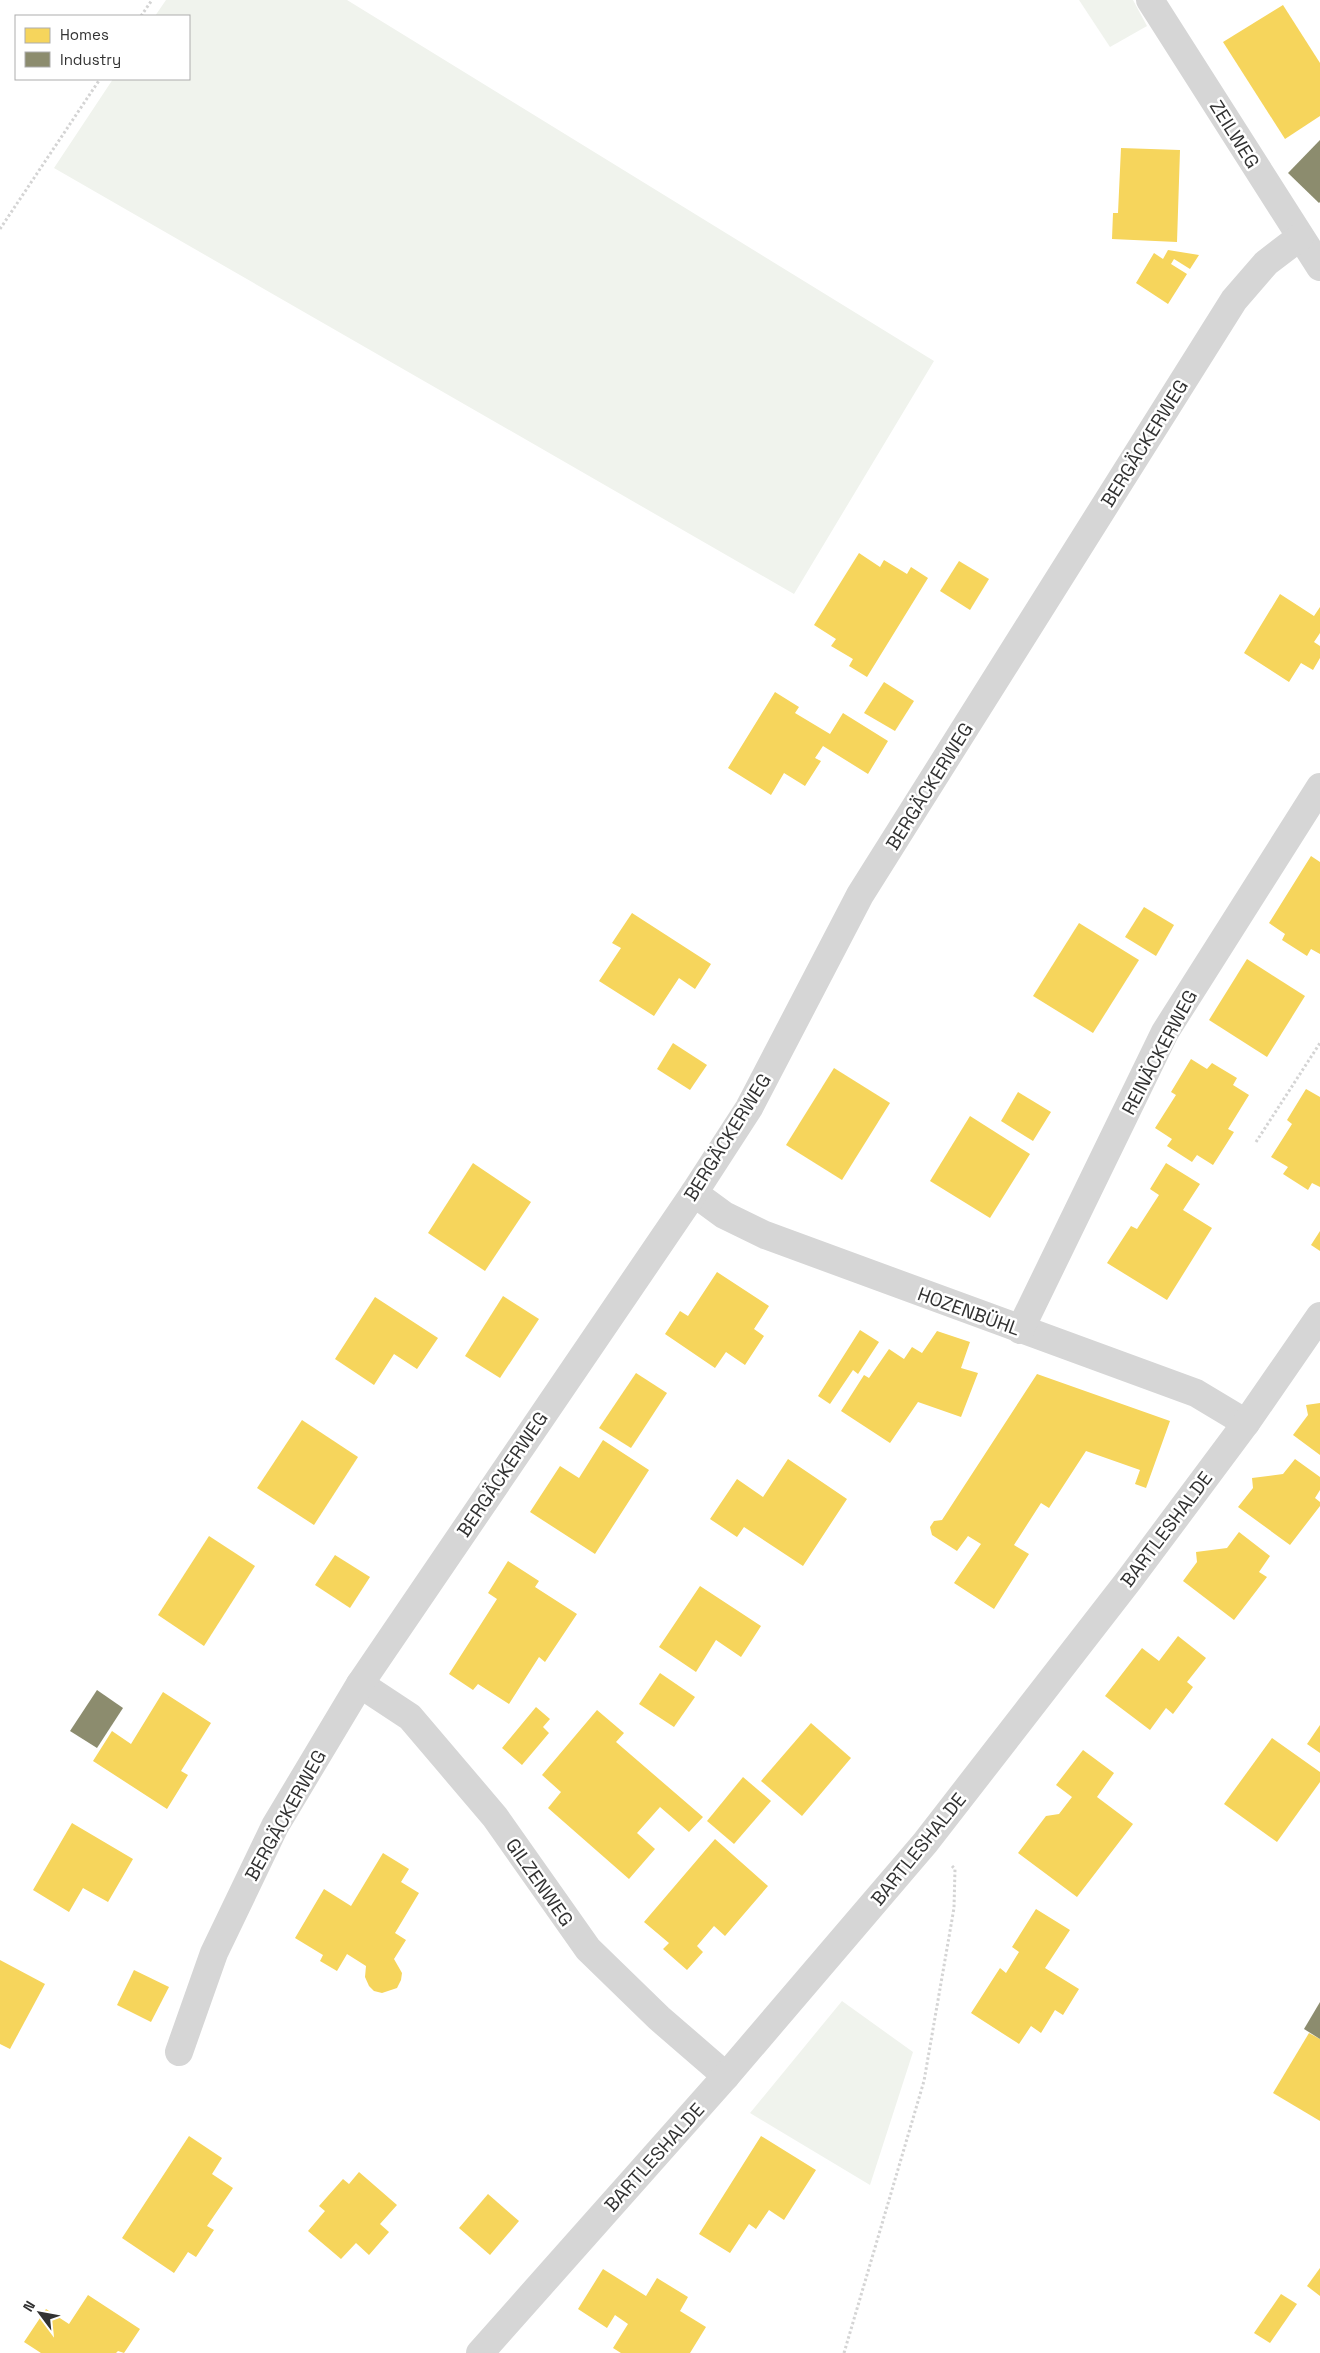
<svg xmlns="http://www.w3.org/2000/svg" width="1320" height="2353" font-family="'Space Grotesk',sans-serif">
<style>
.green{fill:#f0f3ed}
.homes{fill:#f6d55c}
.industry{fill:#8c8c6e}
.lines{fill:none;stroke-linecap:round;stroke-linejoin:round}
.path{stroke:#d4d4d4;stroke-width:3;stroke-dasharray:2.5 2.5;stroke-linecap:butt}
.minor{stroke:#d6d6d6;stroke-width:28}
.labels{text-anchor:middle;stroke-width:5;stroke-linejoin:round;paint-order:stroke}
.street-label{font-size:19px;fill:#323232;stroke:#fff}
</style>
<rect width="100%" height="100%" fill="#fff"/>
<g class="green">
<polygon points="166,0 347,0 934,361 794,594 54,168 113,79 189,79 189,16 155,16"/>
<polygon points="1079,0 1133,0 1147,26 1110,47"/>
<polygon points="842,2001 913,2052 870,2185 750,2113"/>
</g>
<g class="homes">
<polygon points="1283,5 1320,63 1320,116 1285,139 1223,42"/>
<polygon points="1121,148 1180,150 1177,242 1112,239 1113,213 1118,213"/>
<polygon points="1168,250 1199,255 1190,269 1174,259 1171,264 1187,274 1168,304 1136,283 1154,253 1163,259"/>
<polygon points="859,553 880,567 884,560 907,574 911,567 928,578 867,677 849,666 853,659 831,646 836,639 814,625"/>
<polygon points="959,561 989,579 970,610 940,591"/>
<polygon points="1280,594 1314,616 1320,607 1320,633 1314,642 1320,646 1320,658 1313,670 1301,663 1289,682 1244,653"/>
<polygon points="884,682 914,701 895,731 864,713"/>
<polygon points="775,692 799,707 795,713 830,734 843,713 888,741 868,774 823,746 815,758 821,761 805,786 784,773 771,795 728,768"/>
<polygon points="1311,856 1320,862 1320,954 1311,949 1307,956 1282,940 1285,934 1269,923"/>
<polygon points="1144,907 1174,925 1156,956 1125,937"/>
<polygon points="632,913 711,964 695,989 679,978 654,1016 599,981 621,948 612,943"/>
<polygon points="1079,923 1139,960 1093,1033 1033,996"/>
<polygon points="1247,959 1305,996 1267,1057 1209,1020"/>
<polygon points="673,1043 707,1065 690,1090 657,1069"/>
<polygon points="1191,1059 1207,1069 1212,1063 1237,1078 1233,1085 1249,1095 1228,1129 1234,1132 1213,1165 1197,1155 1192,1162 1167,1146 1172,1139 1155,1128 1176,1095 1171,1092"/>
<polygon points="834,1068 890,1103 842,1180 786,1145"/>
<polygon points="1306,1089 1320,1097 1320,1187 1312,1183 1308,1190 1283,1174 1288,1167 1271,1157 1292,1124 1287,1120"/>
<polygon points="1018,1092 1051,1112 1033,1141 1001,1121"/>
<polygon points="970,1116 1030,1154 990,1218 930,1181"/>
<polygon points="473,1163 531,1202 485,1271 428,1233"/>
<polygon points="1166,1163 1200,1184 1183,1210 1212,1228 1167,1300 1107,1263 1131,1226 1137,1229 1159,1195 1150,1189"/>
<polygon points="1320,1231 1320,1251 1311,1245"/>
<polygon points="717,1272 769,1306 754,1329 764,1336 745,1365 726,1352 715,1368 665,1334 680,1311 688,1316"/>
<polygon points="503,1296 539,1319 500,1378 465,1356"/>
<polygon points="375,1297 438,1338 417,1369 394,1354 374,1385 335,1359"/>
<polygon points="860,1330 879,1342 858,1374 853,1370 830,1404 818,1396"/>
<polygon points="937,1331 970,1342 961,1368 978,1373 961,1417 918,1402 890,1443 841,1411 864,1375 869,1378 889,1349 904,1359 912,1347 922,1353"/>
<polygon points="636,1373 667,1393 631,1448 599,1428"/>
<polygon points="1037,1374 1170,1421 1146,1488 1135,1484 1140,1470 1086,1451 1049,1508 1041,1503 1014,1545 1029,1554 994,1609 954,1583 981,1544 968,1536 957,1551 932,1535 930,1527 934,1521 942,1520"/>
<polygon points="1320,1403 1320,1455 1293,1435 1308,1415 1306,1405"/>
<polygon points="302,1420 358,1457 314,1525 257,1488"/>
<polygon points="603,1440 649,1470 595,1554 530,1512 560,1466 579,1478"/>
<polygon points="788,1459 847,1499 803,1566 744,1527 737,1537 710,1519 737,1479 763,1497"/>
<polygon points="1295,1459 1320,1477 1320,1490 1315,1498 1320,1502 1320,1506 1290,1545 1238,1507 1253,1488 1252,1478 1283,1474"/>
<polygon points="1239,1532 1270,1556 1259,1572 1267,1577 1234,1620 1183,1581 1197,1562 1196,1552 1227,1548"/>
<polygon points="209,1536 255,1566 204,1646 158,1615"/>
<polygon points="335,1555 370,1577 350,1608 315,1585"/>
<polygon points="508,1561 539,1581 535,1587 577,1614 545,1662 539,1657 509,1704 478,1684 473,1690 449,1674 497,1599 488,1593"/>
<polygon points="700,1586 761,1626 741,1657 716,1640 696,1672 659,1647"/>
<polygon points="1178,1636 1206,1658 1187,1682 1193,1687 1173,1714 1166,1708 1150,1730 1105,1696 1142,1648 1159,1661"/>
<polygon points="660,1673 695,1697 674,1727 639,1704"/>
<polygon points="163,1692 211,1723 181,1771 188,1775 167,1809 93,1761 112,1731 131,1744"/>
<polygon points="536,1707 550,1719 543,1727 549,1733 522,1765 502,1748"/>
<polygon points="597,1710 624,1733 616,1742 703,1817 689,1832 660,1807 637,1833 655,1849 629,1879 548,1808 561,1792 542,1775"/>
<polygon points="811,1723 851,1758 802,1816 761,1781"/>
<polygon points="1320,1725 1320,1753 1307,1744"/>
<polygon points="1272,1738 1320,1772 1320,1782 1277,1842 1224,1804"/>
<polygon points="1083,1750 1114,1773 1097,1797 1133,1824 1077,1897 1018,1853 1046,1816 1059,1814 1072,1797 1056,1785"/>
<polygon points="743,1777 771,1801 734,1844 707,1821"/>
<polygon points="72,1823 133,1859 108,1902 83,1888 69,1912 33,1890"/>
<polygon points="715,1839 768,1886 725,1936 714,1926 697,1946 703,1952 687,1970 663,1949 669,1943 644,1922"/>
<polygon points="383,1853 409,1869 401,1882 419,1893 395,1933 406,1940 394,1959 402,1973 401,1980 397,1988 382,1993 374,1991 369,1986 365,1977 366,1966 347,1954 337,1971 320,1961 323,1955 295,1938 324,1889 351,1906"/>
<polygon points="1036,1909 1070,1930 1045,1968 1079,1989 1063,2015 1055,2010 1041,2033 1031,2026 1019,2044 971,2013 1000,1968 1006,1973 1019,1952 1012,1947"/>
<polygon points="0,1960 45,1984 10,2049 0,2044"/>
<polygon points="134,1970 169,1987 151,2022 117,2005"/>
<polygon points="1309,2033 1320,2039 1320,2121 1273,2093"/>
<polygon points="189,2136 222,2158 212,2174 233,2188 207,2226 214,2230 196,2257 188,2252 174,2273 122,2238"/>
<polygon points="761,2136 816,2170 784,2220 769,2210 756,2229 749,2224 730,2253 699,2234"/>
<polygon points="359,2172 397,2205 380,2224 389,2232 369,2255 356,2243 341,2259 308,2231 325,2211 319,2206 343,2179 349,2184"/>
<polygon points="488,2194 519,2221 490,2255 459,2228"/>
<polygon points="1320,2268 1320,2296 1307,2286"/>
<polygon points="603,2269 646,2296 657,2278 688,2297 680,2311 706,2327 690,2353 621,2353 613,2348 628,2324 615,2315 607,2328 578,2309"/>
<polygon points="1281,2294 1297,2304 1270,2343 1254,2333"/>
<polygon points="88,2295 140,2329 124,2353 118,2351 116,2353 41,2353 24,2342 46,2309 69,2324"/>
</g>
<g class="industry">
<polygon points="1320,140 1320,202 1319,203 1288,173"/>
<polygon points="97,1690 123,1708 97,1748 70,1731"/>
<polygon points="1320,2002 1320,2039 1304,2029"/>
</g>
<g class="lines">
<g class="path">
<polyline points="141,16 152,0"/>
<polyline points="0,229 100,79"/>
<polyline points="1256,1142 1320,1043"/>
<polyline points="844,2353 924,2081 954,1908 955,1869 952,1866"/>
</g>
<g class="minor">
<polyline points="1150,0 1320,267"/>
<polyline points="694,1193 724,1215 765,1235 1196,1393 1246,1423"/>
<polyline points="1020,1330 1165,1032 1320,787"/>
<polyline points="360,1684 410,1717 450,1764 495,1817 588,1949 659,2018 726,2076"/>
<polyline points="179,2052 214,1953 275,1826 360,1684 694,1193 749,1108 860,895 1234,300 1266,263 1300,237"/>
<polyline points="480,2353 726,2076 925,1843 1129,1580 1246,1423 1320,1316"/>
</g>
</g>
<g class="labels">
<g class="street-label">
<text transform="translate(1235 134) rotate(58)" y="7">ZEILWEG</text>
<text transform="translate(1144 443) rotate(-58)" y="7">BERGÄCKERWEG</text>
<text transform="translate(929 786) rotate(-58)" y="7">BERGÄCKERWEG</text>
<text transform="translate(1159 1052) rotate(-62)" y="7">REINÄCKERWEG</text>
<text transform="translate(727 1137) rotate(-58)" y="7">BERGÄCKERWEG</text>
<text transform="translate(969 1311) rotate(20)" y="7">HOZENBÜHL</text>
<text transform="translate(502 1474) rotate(-56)" y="7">BERGÄCKERWEG</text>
<text transform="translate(1166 1529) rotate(-53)" y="7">BARTLESHALDE</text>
<text transform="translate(285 1815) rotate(-61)" y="7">BERGÄCKERWEG</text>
<text transform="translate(918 1849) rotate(-51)" y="7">BARTLESHALDE</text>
<text transform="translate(540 1882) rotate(55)" y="7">GILZENWEG</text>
<text transform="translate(654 2157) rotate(-48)" y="7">BARTLESHALDE</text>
</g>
</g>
<rect x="15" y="15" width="175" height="65" fill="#ffffff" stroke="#adadad"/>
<rect x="25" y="28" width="25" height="15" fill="#f6d55c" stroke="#adadad"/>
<text x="60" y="40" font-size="15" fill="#323232">Homes</text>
<rect x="25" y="52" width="25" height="15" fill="#8c8c6e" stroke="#adadad"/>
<text x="60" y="65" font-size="15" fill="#323232">Industry</text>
<g transform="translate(40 2313) rotate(302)" stroke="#ffffff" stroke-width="4" paint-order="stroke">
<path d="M0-4L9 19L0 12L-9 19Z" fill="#323232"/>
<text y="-8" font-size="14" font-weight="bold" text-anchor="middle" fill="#323232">N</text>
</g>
</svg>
